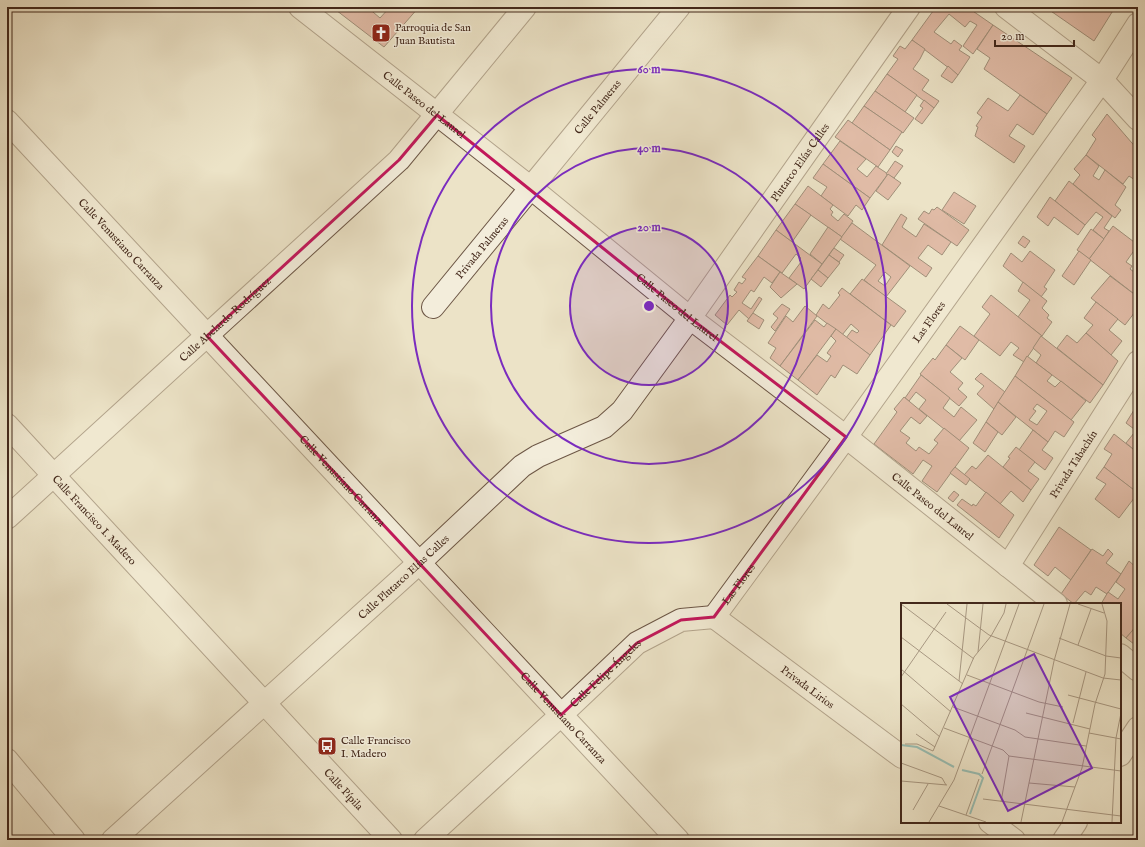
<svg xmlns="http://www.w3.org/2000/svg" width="1145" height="847" font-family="'IM FELL English',serif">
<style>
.building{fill:#d0897e;stroke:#43281b;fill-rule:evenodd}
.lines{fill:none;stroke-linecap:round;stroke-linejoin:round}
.minor-casing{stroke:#6d5746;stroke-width:24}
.minor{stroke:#f3eddb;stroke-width:22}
.marked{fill:none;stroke:#c2185b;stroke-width:3;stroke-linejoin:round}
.ring{fill:none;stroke:#7b2cbf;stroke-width:2}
.labels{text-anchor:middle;stroke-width:3;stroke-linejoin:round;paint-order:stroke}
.poi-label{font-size:11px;fill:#43281b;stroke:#f3eddb;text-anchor:start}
.street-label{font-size:11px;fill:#43281b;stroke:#f3eddb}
.inset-river{fill:none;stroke:#99beb3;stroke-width:2}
.inset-road{fill:none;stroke:#a89882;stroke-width:1}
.view{fill:#7b2cbf;fill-opacity:0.15;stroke:#7b2cbf;stroke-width:2}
.inset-edge{fill:none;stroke:#43281b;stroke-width:2}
.centre{fill:#7b2cbf;stroke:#f3eddb;stroke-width:2}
.ring-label{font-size:12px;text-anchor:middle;font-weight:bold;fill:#7b2cbf;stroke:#f3eddb;stroke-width:3;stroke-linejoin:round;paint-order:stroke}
</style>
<rect width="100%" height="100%" fill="#ece3c7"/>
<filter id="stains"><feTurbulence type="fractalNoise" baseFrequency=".005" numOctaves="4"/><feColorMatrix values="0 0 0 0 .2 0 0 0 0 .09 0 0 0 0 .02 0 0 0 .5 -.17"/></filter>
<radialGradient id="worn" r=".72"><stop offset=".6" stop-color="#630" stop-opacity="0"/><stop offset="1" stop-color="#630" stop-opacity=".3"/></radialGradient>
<g class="building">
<polygon points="332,7 367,7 380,18 390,7 419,7 384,47"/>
<polygon points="936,7 967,7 993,25 973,54 963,46 977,25 970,21 965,27 949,14 934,32 951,44 954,40 962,46 959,50 970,57 958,75 912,40"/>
<polygon points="1045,7 1110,7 1114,9 1094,41"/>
<polygon points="993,25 1072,78 1047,114 984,69 990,58 977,49"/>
<polygon points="912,40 925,49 920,59 913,69 929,80 922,90 939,101 934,108 887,74 898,59 893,56 900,46 905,49"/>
<polygon points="948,66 958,75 952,83 941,76"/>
<polygon points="887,74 917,95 905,112 875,91"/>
<polygon points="875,91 914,118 903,133 864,106"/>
<polygon points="1020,95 1047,114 1033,135 1017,124 1009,136 1025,146 1014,163 975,136 978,127 976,126 982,117 977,113 988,98 1008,111"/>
<polygon points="924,100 934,108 922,124 915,119 923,108 920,106"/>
<polygon points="864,106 902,132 890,150 852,123"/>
<polygon points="1107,114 1138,150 1138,182 1129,176 1123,184 1086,155 1096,139 1092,135"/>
<polygon points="848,120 890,150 878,167 835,137"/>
<polygon points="840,141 866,159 857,169 867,177 876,166 888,174 870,198 823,164"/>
<polygon points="896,146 903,150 898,157 892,152"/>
<polygon points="1086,155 1099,166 1093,176 1099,180 1105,170 1126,187 1115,205 1121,210 1115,218 1073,184 1080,175 1074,169"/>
<polygon points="895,161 903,166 894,178 886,174"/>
<polygon points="823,164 870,198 862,210 856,205 848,216 821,196 827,187 813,178"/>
<polygon points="888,174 901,183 888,200 876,191"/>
<polygon points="1069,181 1112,216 1104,228 1109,231 1104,239 1093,230 1103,217 1096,212 1085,225 1055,201"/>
<polygon points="808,186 833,205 830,209 833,212 831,215 838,221 844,214 853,221 842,237 795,204"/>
<polygon points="954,192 976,206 964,224 942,210"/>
<polygon points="1050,197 1085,225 1078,235 1054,217 1048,226 1037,217"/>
<polygon points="795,204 811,215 792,242 776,230"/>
<polygon points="937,207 969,230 957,246 918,219 924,211 929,214 932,209 934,210"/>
<polygon points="901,214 907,218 902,227 916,237 924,224 951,242 942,255 928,245 918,258 932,268 926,277 882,245"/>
<path d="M852,223L910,266L886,297L864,280L876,265L840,239ZM885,272L891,277L885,286L878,281Z"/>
<polygon points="1113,226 1138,245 1126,262 1132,266 1130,269 1138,275 1138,297 1089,259"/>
<polygon points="828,227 842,237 822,264 810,254"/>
<polygon points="1091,229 1104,239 1089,259 1077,250"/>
<polygon points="776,230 822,264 804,289 789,278 801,262 799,260 801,258 796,254 782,273 758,256"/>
<polygon points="1023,236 1030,241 1025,248 1018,243"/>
<polygon points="834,248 844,255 839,262 829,255"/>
<polygon points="1030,251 1055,270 1044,287 1047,289 1041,297 1003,266 1011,253 1022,262"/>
<polygon points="1079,251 1091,260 1074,285 1062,276"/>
<polygon points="829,255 840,263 828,278 818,270"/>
<polygon points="758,256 780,272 772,283 764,277 754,292 751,290 742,303 751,309 759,297 762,299 749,319 739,310 727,325 715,315 730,295 732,297 737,292 734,290 739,282 742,284 746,279 742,277"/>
<polygon points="818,270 828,278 821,287 811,279"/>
<polygon points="780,272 797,284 781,298 770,287"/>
<polygon points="1110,276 1138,297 1138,308 1125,325 1091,298"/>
<polygon points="862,279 906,311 894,327 850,294"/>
<polygon points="1023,282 1047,301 1042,308 1049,315 1047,318 1052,322 1042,336 1018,317 1030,300 1018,291"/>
<polygon points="842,288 891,325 870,355 846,338 852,330 857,333 859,331 851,324 842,335 816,315 823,304 829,309 840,295 838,293"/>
<polygon points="991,295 1042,336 1024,362 1013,355 1019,348 1011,342 1000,356 974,336 990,314 982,307"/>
<polygon points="1096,302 1118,319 1109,330 1122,341 1111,355 1086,333 1093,325 1084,318"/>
<polygon points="782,304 790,309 775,331 771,327 778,318 773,314"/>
<polygon points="805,306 817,316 780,366 770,358 776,348 768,343 786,316 793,322"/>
<polygon points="753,313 764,320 759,329 747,321"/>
<polygon points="815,320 824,327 827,323 836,329 798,380 780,366"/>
<polygon points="960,326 979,340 965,360 946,345"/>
<polygon points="836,329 870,355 857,374 843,365 835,378 831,375 817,395 798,380 817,355 827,362 831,356 827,353 836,341 831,336"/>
<polygon points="1086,333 1118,361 1103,385 1057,348 1067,335 1077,343"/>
<polygon points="1041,336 1103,385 1090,403 1036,363 1041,355 1033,348"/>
<polygon points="946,345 962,358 950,372 963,383 958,389 967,397 959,406 920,374 933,358 935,360"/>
<polygon points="1027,356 1052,375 1047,381 1055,387 1061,381 1086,401 1071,420 1015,376"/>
<polygon points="981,373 1005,392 994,409 977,394 984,386 975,379"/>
<polygon points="921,375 950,398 943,408 954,417 961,407 977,420 959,441 919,409 926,400 916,392 909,401 905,398"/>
<path d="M1015,376L1074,422L1064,437L1055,431L1048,442L998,402ZM1037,404L1047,411L1037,425L1029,420L1036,411L1033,409Z"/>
<polygon points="904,397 927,416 920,424 911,417 900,431 910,438 906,443 916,451 919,447 929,454 938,443 934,440 944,428 969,448 937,492 922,481 932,466 923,460 913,474 874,444 897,412 894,409"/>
<polygon points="998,402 1016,417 1002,435 986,422"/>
<polygon points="1134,410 1138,413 1138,432 1126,423"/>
<polygon points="986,422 998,432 985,452 973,443"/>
<polygon points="1033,430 1048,442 1042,450 1053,458 1045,470 1019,450"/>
<polygon points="1134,433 1138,435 1138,453 1126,443"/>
<polygon points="1114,434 1138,453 1138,486 1135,491 1104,467 1112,454 1104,449"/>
<polygon points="1016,447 1035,462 1028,471 1039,479 1031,490 1003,467 1010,458 1008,457"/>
<polygon points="988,455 1031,490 1023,502 1011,491 1000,504 964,475 972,466 976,469"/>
<polygon points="955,467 970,479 966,485 950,473"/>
<polygon points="1104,467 1138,493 1119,518 1095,499 1106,484 1096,478"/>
<polygon points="954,491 959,495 953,502 948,498"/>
<polygon points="986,492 1014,515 999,538 957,505 962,499 972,506 973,504 976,506"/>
<polygon points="1059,527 1091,550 1071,580 1055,567 1048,576 1034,565"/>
<polygon points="1092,549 1103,556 1108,549 1113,554 1106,563 1121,574 1107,594 1096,587 1091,595 1085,591 1074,604 1061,594"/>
<polygon points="1129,561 1138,569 1138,577 1135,581 1138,583 1138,624 1126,638 1120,633 1120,604 1101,604 1108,592 1118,599 1125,589 1116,582"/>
<polygon points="1138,624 1138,647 1126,638"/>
</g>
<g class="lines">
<defs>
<g id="minor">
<path id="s1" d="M300,7L531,188L690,318L846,437L1056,604"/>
<polyline points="1006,7 1102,80 1138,119"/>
<path id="s2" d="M7,121L678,840"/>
<path id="s3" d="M433,307L679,7"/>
<path id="s4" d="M7,425L391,840"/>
<path id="s5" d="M7,518L399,160L525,7"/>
<path id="s6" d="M1008,566L1138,362"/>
<path id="s7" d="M714,617L846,437L1102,80L1138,24"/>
<path id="s8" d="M714,617L902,757"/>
<polyline points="1120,655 1138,670"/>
<polyline points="1120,755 1138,728"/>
<polyline points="7,760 74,840"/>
<polyline points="990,822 1014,840"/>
<path id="s9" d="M113,840L419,563L522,466L538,456L604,427L622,411L690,318L909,7"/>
<path id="s10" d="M425,840L561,715L637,643L681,620L714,617"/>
<polyline points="1064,840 1076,822"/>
</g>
</defs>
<use href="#minor" class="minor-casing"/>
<use href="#minor" class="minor"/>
</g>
<path d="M0 0H1145V847H0ZM437,115L690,318L846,437L714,617L681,620L637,643L561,715L207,336L399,160Z" fill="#ece3c7" fill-opacity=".55" fill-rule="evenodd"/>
<path class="marked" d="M437,115L690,318L846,437L714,617L681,620L637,643L561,715L207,336L399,160Z"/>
<circle cx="649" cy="306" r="79" fill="#7b2cbf" fill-opacity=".12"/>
<g class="ring">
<circle cx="649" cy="306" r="79"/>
<circle cx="649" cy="306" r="158"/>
<circle cx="649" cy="306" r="237"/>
</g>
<defs>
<symbol id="church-square" viewBox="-11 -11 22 22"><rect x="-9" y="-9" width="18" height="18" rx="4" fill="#8f2418" stroke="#f3eddb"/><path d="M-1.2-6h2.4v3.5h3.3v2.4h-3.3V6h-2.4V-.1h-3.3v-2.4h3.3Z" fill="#fff"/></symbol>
<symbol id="bus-square" viewBox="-11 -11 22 22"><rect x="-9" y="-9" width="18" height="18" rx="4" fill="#8f2418" stroke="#f3eddb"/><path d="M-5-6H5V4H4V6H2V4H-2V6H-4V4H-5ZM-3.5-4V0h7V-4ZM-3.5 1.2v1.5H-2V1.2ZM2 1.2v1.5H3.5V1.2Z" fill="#fff"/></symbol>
</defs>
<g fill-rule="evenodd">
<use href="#church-square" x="370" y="22" width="22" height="22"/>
<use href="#bus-square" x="316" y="735" width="22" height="22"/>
</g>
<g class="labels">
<g class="poi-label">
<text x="395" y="31">Parroquia de San<tspan x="395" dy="13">Juan Bautista</tspan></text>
<text x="341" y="744">Calle Francisco<tspan x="341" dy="13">I. Madero</tspan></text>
</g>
<g class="street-label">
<text dy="4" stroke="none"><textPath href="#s1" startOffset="158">Calle Paseo del Laurel</textPath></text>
<text dy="4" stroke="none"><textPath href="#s3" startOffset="259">Calle Palmeras</textPath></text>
<text dy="4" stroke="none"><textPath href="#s9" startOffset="975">Plutarco Elías Calles</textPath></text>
<text dy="4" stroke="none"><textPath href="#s2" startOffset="168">Calle Venustiano Carranza</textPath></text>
<text dy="4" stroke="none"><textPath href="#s3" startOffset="77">Privada Palmeras</textPath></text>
<text dy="4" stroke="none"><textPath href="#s1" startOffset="482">Calle Paseo del Laurel</textPath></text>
<text dy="4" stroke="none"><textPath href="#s5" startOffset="295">Calle Abelardo Rodríguez</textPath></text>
<text dy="4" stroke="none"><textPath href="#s7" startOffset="365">Las Flores</textPath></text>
<text dy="4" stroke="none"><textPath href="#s6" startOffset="121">Privada Tabachín</textPath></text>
<text dy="4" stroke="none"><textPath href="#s2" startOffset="492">Calle Venustiano Carranza</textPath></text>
<text dy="4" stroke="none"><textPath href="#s1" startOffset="806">Calle Paseo del Laurel</textPath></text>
<text dy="4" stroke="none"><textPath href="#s4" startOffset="129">Calle Francisco I. Madero</textPath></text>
<text dy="4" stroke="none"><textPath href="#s9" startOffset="392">Calle Plutarco Elías Calles</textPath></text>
<text dy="4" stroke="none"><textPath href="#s7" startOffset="41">Las Flores</textPath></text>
<text dy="4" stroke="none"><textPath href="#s10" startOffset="246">Calle Felipe Ángeles</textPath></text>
<text dy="4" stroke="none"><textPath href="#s8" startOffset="117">Privada Lirios</textPath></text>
<text dy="4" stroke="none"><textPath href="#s2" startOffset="816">Calle Venustiano Carranza</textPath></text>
<text dy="4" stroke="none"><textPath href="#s4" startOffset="496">Calle Pípila</textPath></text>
</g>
</g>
<g transform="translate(901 603)">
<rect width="220" height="220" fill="#ece3c7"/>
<path class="inset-river" d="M0,142L16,144L53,164M61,167L78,171L82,175L69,211"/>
<path class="inset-road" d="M0,1L73,56M46,1L88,32L202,75L220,77M177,1L203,10M0,34L62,81M158,35L205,53L220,55M177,42L190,6M77,49L82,1M0,66L50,109M66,72L138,99L162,104M0,74L45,9M58,78L66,1M167,92L220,106M0,101L39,134M52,104L114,127L124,134L185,143M125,110L189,126M172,120L185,69M43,125L102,147L108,153M188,130L220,136M15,131L34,144M4,141H16L32,148L73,54L90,33L103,10L105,1M108,153L220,168M0,160L41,175L45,182M81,171L143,1M0,178L46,182M128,180L174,184M82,196L220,213M100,199L108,153M38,203L85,219M12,207L27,181M65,212L78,176M28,219L53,177L118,1M120,219L153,58L169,1M161,219L181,165L194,101L204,71L206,18L201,1M211,219L215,135L220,110"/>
<path class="view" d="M133,51L191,165L107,208L49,94Z"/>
<rect width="220" height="220" class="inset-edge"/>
</g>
<circle cx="649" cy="306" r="6" class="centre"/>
<g class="ring-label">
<text x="649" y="73">60 m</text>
<text x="649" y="152">40 m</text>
<text x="649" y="231">20 m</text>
</g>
<rect width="1145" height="847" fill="none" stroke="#ece3c7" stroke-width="24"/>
<rect x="8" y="8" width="1129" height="831" fill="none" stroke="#43281b" stroke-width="2"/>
<rect x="12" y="12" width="1121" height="823" fill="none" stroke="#43281b"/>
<path d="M995 40v6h79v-6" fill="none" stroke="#43281b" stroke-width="2"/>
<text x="1001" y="40" font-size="12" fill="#43281b" stroke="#f3eddb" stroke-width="3" paint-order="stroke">20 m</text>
<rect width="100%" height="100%" filter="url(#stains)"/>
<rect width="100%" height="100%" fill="url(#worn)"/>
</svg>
